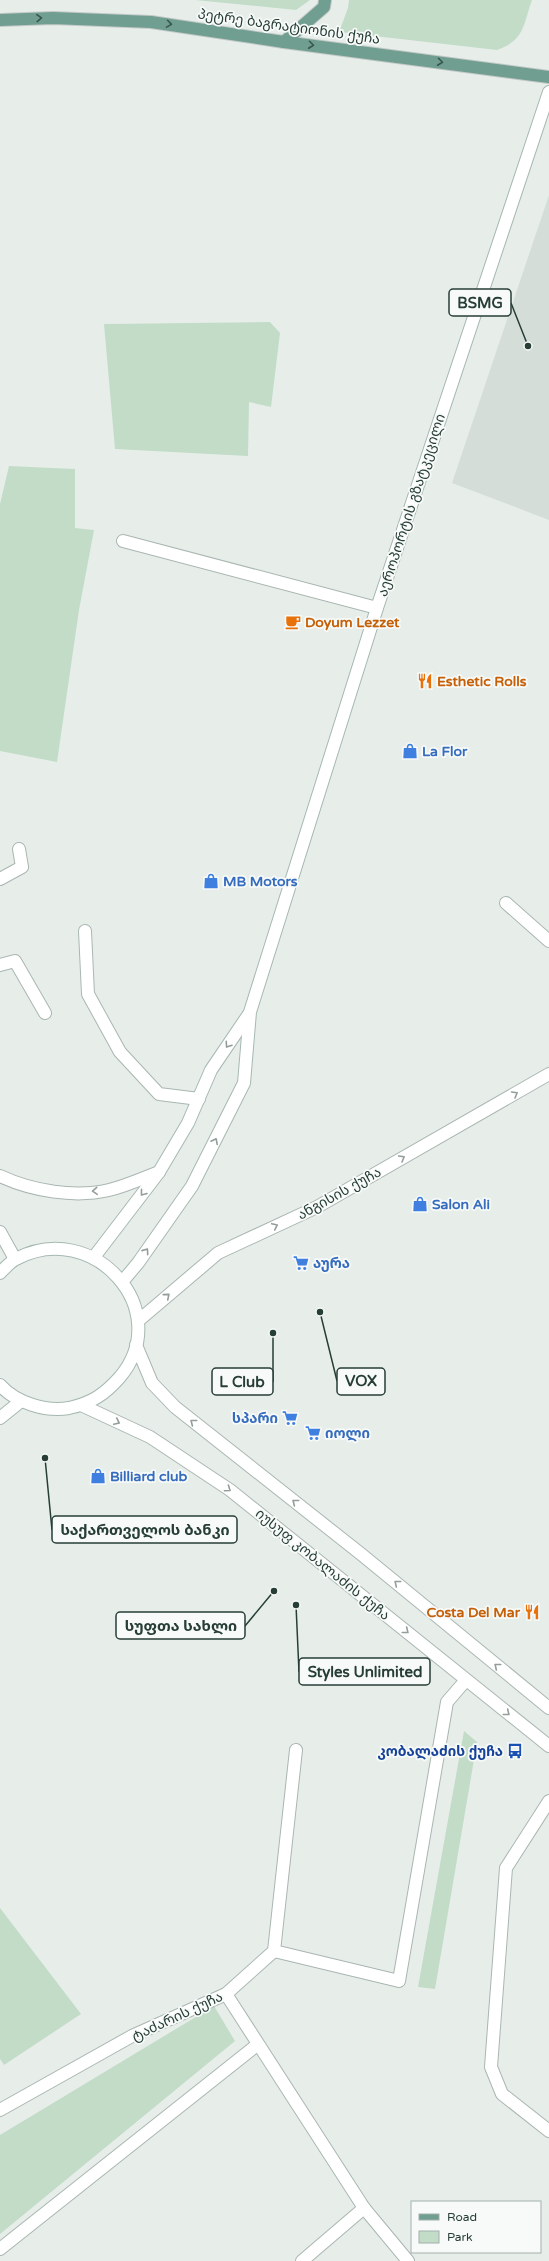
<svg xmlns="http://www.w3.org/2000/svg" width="549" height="2261" font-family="'Varela Round','Noto Sans Georgian',sans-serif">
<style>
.built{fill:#d5ddd9}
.green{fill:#c2dcc8}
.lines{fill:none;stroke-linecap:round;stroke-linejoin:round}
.service-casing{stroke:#aab6b1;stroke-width:14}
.tertiary-casing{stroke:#aab6b1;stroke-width:14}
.secondary-casing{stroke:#a6b8b1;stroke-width:14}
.primary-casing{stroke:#c3c9c7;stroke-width:14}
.service{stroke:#fff;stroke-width:12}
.tertiary{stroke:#fff;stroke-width:12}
.secondary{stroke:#fff;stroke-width:12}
.primary{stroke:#709e91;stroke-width:12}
.oneway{stroke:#39564e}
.oneway2{stroke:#939e9b}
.labels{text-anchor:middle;stroke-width:3.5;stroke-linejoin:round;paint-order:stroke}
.street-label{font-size:14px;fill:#273e37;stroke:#f7faf8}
.food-label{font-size:14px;font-weight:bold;fill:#c56008;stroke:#f7faf8;text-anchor:start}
.shop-label{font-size:14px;font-weight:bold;fill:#366cbe;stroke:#f7faf8;text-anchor:start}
.transit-label{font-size:14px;font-weight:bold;fill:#164399;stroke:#f7faf8;text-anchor:end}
.leader{fill:none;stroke:#273e37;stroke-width:1.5}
.callout-dot{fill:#273e37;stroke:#f7faf8;stroke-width:1.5}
.callout{fill:#f7faf8;stroke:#273e37;stroke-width:1.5}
.callout-label{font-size:15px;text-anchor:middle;font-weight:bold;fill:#273e37}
</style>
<rect width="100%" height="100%" fill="#e7eeea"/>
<polygon class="built" points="549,195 549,520 452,483"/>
<g class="green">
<polygon points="195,0 310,0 296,10"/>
<path d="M349,0H532C523,25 525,40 497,50L339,32L348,8Z"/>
<polygon points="270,322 280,333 271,407 249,402 248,456 115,449 104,324"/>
<polygon points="9,466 75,469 75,528 94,530 79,610 57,762 0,751 0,504"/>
<polygon points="464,1731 477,1742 435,1989 418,1987"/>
<polygon points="0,1908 81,2014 4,2065 0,2059"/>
<polygon points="214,2006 235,2041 0,2234 0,2135"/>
</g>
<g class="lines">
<defs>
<g id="service">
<polyline points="123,541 377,608"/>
<polyline points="0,879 22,867 19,849"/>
<polyline points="506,903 549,941"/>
<polyline points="85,931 88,994 120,1052 159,1094 199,1099"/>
<polyline points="0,965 15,961 45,1013"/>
<polyline points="549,1801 506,1868 491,2067 502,2094 549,2131"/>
<polyline points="274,1951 399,1981 447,1702 466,1680"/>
<polyline points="226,1994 364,2208 408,2261"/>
<polyline points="0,2110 132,2036 226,1994 274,1951 296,1750"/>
<polyline points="0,2249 257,2045"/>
<polyline points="302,2261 364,2208"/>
</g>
<g id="tertiary">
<path d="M0,1176C32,1191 75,1198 109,1190C126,1186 143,1178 159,1172"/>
<polyline points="0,1232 15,1259"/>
<polyline points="138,1321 218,1253 317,1207 549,1074"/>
<polyline points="136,1345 152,1383 175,1407 361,1554 549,1708"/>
<polyline points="81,1405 150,1437 230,1490 549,1746"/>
</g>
<g id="secondary">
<polyline points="94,1257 159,1172 188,1123 211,1070 249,1014"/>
<path d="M0,1273C5,1268 10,1262 16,1259C93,1218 176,1310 120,1377C105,1394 92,1403 69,1408C46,1412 16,1403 0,1385"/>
<polyline points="122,1282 138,1263 192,1186 244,1083 250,1012 377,608 549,92"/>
<polyline points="0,1418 21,1401"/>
</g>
<g id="primary">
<polyline points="0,20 53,18 151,22 284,42 549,77"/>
<polyline points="284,42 324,7 325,0"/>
</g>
</defs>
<use href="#service" class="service-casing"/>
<use href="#tertiary" class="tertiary-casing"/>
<use href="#secondary" class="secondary-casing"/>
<use href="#primary" class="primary-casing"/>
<use href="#service" class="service"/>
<use href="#tertiary" class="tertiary"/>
<use href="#secondary" class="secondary"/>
<use href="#primary" class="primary"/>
</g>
<defs><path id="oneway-chevron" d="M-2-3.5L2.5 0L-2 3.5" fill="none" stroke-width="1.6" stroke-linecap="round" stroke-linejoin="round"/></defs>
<g class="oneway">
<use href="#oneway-chevron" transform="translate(39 18) rotate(-3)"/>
<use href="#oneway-chevron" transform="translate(169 24) rotate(9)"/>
<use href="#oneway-chevron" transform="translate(311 45) rotate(7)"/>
<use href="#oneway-chevron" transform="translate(440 62) rotate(7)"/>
</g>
<g class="oneway2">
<use href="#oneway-chevron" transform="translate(228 1045) rotate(124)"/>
<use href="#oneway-chevron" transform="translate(515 1094) rotate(-30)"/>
<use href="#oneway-chevron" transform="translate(215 1141) rotate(-63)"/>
<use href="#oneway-chevron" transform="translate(402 1158) rotate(-30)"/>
<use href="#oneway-chevron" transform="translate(95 1191) rotate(176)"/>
<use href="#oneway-chevron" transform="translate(143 1193) rotate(128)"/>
<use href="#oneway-chevron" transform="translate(275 1226) rotate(-25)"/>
<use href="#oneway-chevron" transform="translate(146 1251) rotate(-55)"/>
<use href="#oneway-chevron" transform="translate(167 1296) rotate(-40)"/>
<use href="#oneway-chevron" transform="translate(117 1422) rotate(25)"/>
<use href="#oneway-chevron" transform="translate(193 1422) rotate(-142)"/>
<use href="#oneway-chevron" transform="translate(228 1489) rotate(35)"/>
<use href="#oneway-chevron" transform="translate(295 1502) rotate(-142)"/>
<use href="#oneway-chevron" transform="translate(397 1583) rotate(-141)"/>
<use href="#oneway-chevron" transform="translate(406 1631) rotate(39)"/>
<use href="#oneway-chevron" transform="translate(497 1666) rotate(-141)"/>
<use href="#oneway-chevron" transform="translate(507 1713) rotate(39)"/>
</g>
<defs>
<symbol id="cafe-bare" viewBox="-9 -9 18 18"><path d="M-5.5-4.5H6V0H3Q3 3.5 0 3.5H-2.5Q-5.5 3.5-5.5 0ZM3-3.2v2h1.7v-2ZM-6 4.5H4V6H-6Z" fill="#e8710a" stroke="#f7faf8" stroke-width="2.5" paint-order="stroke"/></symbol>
<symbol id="restaurant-bare" viewBox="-9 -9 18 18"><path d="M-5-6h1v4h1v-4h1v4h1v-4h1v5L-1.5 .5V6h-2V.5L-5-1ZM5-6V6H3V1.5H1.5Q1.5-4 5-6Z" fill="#e8710a" stroke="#f7faf8" stroke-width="2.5" paint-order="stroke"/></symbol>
<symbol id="shop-bare" viewBox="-9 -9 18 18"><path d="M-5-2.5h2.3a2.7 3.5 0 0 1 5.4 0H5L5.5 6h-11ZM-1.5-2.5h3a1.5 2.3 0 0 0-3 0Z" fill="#3f7fe0" stroke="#f7faf8" stroke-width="2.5" paint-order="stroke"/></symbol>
<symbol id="supermarket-bare" viewBox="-9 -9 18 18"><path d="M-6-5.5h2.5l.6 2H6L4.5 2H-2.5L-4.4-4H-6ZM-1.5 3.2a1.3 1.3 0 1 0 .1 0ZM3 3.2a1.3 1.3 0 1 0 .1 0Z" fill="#3f7fe0" stroke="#f7faf8" stroke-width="2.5" paint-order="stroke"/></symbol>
<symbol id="bus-bare" viewBox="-9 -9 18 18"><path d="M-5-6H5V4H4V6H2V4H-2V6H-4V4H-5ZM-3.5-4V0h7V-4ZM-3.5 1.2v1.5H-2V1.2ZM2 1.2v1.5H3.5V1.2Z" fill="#1a4fb4" stroke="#f7faf8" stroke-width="2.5" paint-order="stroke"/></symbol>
</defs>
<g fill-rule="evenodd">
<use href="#cafe-bare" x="282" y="611" width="22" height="22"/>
<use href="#restaurant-bare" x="414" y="670" width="22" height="22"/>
<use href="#shop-bare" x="399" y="740" width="22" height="22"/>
<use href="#shop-bare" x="200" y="870" width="22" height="22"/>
<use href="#shop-bare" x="409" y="1193" width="22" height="22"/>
<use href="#supermarket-bare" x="290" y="1252" width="22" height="22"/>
<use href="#supermarket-bare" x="279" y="1407" width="22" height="22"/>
<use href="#supermarket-bare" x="302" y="1422" width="22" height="22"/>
<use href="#shop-bare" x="87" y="1465" width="22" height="22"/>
<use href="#restaurant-bare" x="521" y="1601" width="22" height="22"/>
<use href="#bus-bare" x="504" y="1740" width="22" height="22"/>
</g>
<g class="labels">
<g class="street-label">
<text transform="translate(289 26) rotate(8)" y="5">პეტრე ბაგრატიონის ქუჩა</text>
<text transform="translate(411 505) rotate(-72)" y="5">აეროპორტის გზატკეცილი</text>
<text transform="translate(339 1193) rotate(-29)" y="5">ანგისის ქუჩა</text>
<text transform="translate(323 1564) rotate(39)" y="5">იუსუფ კობალაძის ქუჩა</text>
<text transform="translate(177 2016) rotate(-25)" y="5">ტაძარის ქუჩა</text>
</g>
<g class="food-label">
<text x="305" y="627">Doyum Lezzet</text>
<text x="437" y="686">Esthetic Rolls</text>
<text x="520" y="1617" text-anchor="end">Costa Del Mar</text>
</g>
<g class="shop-label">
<text x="422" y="756">La Flor</text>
<text x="223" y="886">MB Motors</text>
<text x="432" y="1209">Salon Ali</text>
<text x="313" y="1268">აურა</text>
<text x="278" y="1423" text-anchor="end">სპარი</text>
<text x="325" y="1438">იოლი</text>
<text x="110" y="1481">Billiard club</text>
</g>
<g class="transit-label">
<text x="503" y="1756">კობალაძის ქუჩა</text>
</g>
</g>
<path class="leader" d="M528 346L511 303M320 1312L337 1381M273 1333L273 1382M45 1458L52 1530M274 1591L245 1626M296 1605L299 1672"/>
<g class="callout-dot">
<circle cx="528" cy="346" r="4"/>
<circle cx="320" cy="1312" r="4"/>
<circle cx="273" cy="1333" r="4"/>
<circle cx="45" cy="1458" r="4"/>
<circle cx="274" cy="1591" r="4"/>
<circle cx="296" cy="1605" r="4"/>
</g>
<g class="callout">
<rect x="449" y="289" width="62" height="27" rx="4"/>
<rect x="337" y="1368" width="48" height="27" rx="4"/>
<rect x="212" y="1368" width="61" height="27" rx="4"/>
<rect x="52" y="1516" width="185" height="27" rx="4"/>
<rect x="116" y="1612" width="129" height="27" rx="4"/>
<rect x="299" y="1658" width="131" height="27" rx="4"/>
</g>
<g class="callout-label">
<text x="480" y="308">BSMG</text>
<text x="361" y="1386">VOX</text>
<text x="242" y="1387">L Club</text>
<text x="145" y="1535">საქართველოს ბანკი</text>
<text x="181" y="1631">სუფთა სახლი</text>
<text x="365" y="1677">Styles Unlimited</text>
</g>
<rect x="411" y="2201" width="130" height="52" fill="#f7faf8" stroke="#a4afab"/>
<rect x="419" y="2214" width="20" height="6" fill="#709e91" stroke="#a4afab"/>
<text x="447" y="2221" font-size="12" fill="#273e37">Road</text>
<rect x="419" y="2231" width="20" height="12" fill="#c2dcc8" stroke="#a4afab"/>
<text x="447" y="2241" font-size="12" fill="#273e37">Park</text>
</svg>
